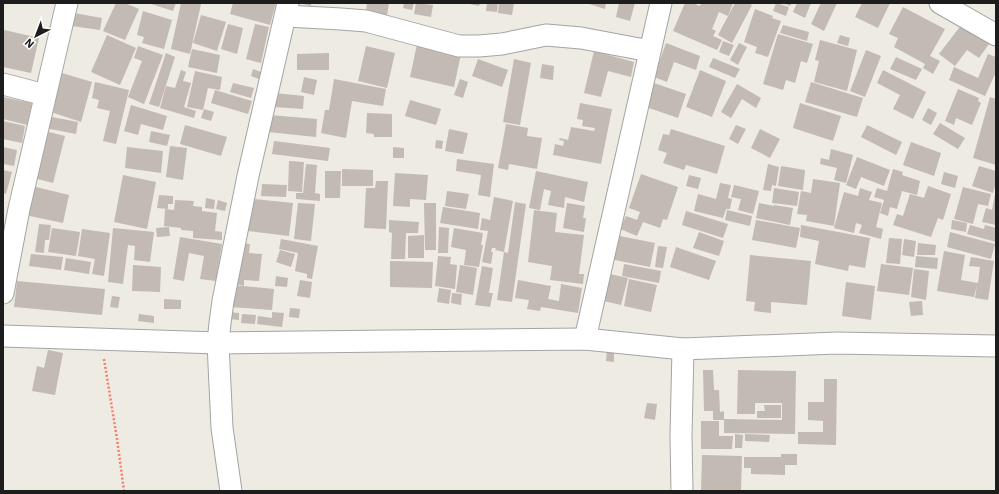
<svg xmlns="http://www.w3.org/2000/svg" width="999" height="494" font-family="'IBM Plex Sans',sans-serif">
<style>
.building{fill:#c2bab3}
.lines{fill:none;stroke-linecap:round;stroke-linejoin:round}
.minor-casing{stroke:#a4a4a4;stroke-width:23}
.path{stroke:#f57e6e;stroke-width:2.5;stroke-dasharray:2 2;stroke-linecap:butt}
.minor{stroke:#fff;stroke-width:21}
</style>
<rect width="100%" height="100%" fill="#eeebe3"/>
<g class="building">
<polygon points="116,3 125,3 139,9 125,40 103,31"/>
<polygon points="148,3 176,3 173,11"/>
<polygon points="181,3 201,4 190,54 171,49"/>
<polygon points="233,3 276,3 270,25 230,14"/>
<polygon points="300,3 311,3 311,6"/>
<polygon points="367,3 389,3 387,15 366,12"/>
<polygon points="404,3 414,3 412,10 403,8"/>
<polygon points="416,3 433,5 431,17 414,14"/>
<polygon points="465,3 480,3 479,6"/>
<polygon points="487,3 498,3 497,12 486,11"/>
<polygon points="499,3 514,3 512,15 498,13"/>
<polygon points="586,3 606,3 605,9"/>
<polygon points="619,3 635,3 630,21 616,17"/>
<polygon points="685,3 692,3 700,6 701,3 733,3 728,16 719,12 712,29 716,31 713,36 722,40 717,50 673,31"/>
<polygon points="735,3 748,3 752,5 732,43 718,35"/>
<polygon points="776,3 789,7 786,16 773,11"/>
<polygon points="783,3 792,3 790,6"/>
<polygon points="797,3 811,3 805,18 793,12"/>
<polygon points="821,3 837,3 824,31 811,24"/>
<polygon points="862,3 890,3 878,28 855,17"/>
<polygon points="903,7 945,29 930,56 940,61 933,74 923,68 925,64 894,47 898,38 889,34"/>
<polygon points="755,9 773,16 772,18 781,21 768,57 755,53 757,47 744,42"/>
<polygon points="143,11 172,20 164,49 142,43 144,37 137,35"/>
<polygon points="74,13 102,18 100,30 72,26"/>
<polygon points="201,15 226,22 217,51 193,43"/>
<polygon points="228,24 243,28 237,54 221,49"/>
<polygon points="255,24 269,27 261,63 246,59"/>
<polygon points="962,24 989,44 979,58 967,50 955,66 939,54"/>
<polygon points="783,25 809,32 807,41 780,33"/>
<polygon points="4,30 39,38 31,73 3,67 3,36"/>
<polygon points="778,34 813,44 807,63 801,61 795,83 786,80 783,90 763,84"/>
<polygon points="107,35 136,48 120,85 91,72"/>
<polygon points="840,35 850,38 848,46 837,43"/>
<polygon points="820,40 857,50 847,91 814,82 819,61 815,60"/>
<polygon points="723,41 734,45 729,56 719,52"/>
<polygon points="666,43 700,56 696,70 674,62 667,82 654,77"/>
<polygon points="739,43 747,47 738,65 730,60"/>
<polygon points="417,44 461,54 454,87 410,77"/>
<polygon points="138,46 163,55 144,104 128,97 142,61 134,58"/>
<polygon points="366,46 395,53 387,88 358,81"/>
<polygon points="192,49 220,55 217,73 188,67"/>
<polygon points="866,50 881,56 865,97 850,91"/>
<polygon points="594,51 634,62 631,77 608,71 601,97 584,93"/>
<polygon points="166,53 175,57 159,107 149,104"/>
<polygon points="329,53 329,70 297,70 297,54"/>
<polygon points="988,54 996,57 996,72 985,96 949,80 954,67 978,78"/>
<polygon points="896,57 922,69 916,80 890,69"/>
<polygon points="713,58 740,69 735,78 709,67"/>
<polygon points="478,59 508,70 502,87 472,76"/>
<polygon points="514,59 531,63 520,125 503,122"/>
<polygon points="542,64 554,66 553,80 540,78"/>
<polygon points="253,69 261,72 259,79 251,76"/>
<polygon points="181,70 186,72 183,81 191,83 184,107 196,111 194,118 160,108 166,86 175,88"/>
<polygon points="700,70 726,81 712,117 686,107"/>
<polygon points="883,70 926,92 913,119 893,109 900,95 877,83"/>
<polygon points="195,71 222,77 220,90 208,88 203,110 187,107"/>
<polygon points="62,73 92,82 81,122 51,112"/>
<polygon points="304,77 317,80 314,95 301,92"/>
<polygon points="334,79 386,89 383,106 352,101 346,138 321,133 325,110 329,110"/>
<polygon points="460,79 468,82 463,98 454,95"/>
<polygon points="95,82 129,90 116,144 103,141 110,111 97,108 99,100 92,98"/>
<polygon points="811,82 863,98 857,117 805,102"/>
<polygon points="233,83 254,88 251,98 230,92"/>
<polygon points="654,83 686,94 678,118 646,107"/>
<polygon points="737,84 761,98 756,108 742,99 731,118 721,112"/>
<polygon points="958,89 979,98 978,101 981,103 972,125 956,118 954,125 945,121"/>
<polygon points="215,90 252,101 248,114 211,103"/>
<polygon points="275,93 304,96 303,109 274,107"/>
<polygon points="3,97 32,103 27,125 3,119"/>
<polygon points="990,97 996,99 996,165 973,158"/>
<polygon points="410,100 441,109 436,125 405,116"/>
<polygon points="580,103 612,109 601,164 553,155 555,144 563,146 564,141 559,140 560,138 568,140 571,127 594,131 595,128 582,126 583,120 577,119"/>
<polygon points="800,103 841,116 833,141 793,128"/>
<polygon points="131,105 167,116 163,130 141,124 138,135 124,131"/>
<polygon points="928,108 937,113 931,125 922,120"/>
<polygon points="204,109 214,112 211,121 201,118"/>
<polygon points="367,113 392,114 392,137 374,137 374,134 366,133"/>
<polygon points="270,115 317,119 316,137 268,132"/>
<polygon points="47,116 78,122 76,134 45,128"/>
<polygon points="3,121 25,126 22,143 3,139"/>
<polygon points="940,123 965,138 958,149 933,134"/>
<polygon points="506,124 528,128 527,136 542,138 537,169 509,164 508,170 498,168"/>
<polygon points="185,125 227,137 221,156 180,144"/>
<polygon points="736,125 746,129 738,144 729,139"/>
<polygon points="867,125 902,142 896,155 861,137"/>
<polygon points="449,129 468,133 463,154 445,151"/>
<polygon points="671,129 725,146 717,174 686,165 684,170 663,163 667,153 658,150 663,134 669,135"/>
<polygon points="760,129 780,139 770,158 751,148"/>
<polygon points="41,130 65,136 53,183 30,177"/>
<polygon points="151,131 170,135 167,146 149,142"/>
<polygon points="436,140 443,141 442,149 435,148"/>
<polygon points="274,141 330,148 328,161 272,154"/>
<polygon points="911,142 941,153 934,176 903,165"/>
<polygon points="170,146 187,148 183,180 166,177"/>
<polygon points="3,147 17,150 14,166 3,164"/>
<polygon points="127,147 163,151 161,173 125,168"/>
<polygon points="393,147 404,148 404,158 393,158"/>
<polygon points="831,149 853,155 846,183 834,180 837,168 820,164 821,158 829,160"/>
<polygon points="857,157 890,170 884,186 861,177 856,189 846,185"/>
<polygon points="457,159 494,164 490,197 478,195 481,175 456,171"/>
<polygon points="289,161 304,162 302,192 288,191"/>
<polygon points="306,164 317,165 315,193 320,194 320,201 296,199 296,193 303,193"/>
<polygon points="768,164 779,167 776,186 772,185 771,191 763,190"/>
<polygon points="781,166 805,170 803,190 778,186"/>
<polygon points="979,166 996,171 996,187 995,186 993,193 972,186"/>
<polygon points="342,169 373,170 373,186 342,186"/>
<polygon points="893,169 903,172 902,175 920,181 917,195 902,191 897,209 890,207 888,216 880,213 884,200 874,197 877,188 887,191"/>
<polygon points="3,170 12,172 6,194 3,193"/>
<polygon points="325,171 341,171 340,198 325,198"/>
<polygon points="536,171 588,182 584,202 565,197 564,208 548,205 551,191 544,189 540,210 529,208"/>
<polygon points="944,172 958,176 955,188 941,184"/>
<polygon points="395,173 428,175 426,200 410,199 410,207 393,206"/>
<polygon points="641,174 678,187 667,220 663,219 660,228 643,222 637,236 620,229 626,216 637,220 640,212 629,208"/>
<polygon points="123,175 156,182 147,229 114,222"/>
<polygon points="689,175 701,178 698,189 686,186"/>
<polygon points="813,179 840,183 834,226 806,221 807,215 797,214 801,191 811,193"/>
<polygon points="376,181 388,181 386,229 364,228 366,188 375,188"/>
<polygon points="720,183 731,185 728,198 732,199 730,209 726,209 723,218 694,211 698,194 716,199"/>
<polygon points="262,184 287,185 286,197 261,196"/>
<polygon points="734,185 759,191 753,214 738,210 741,199 731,197"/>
<polygon points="32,186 69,195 63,223 25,215"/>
<polygon points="928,186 951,194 943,220 938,218 931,237 893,225 897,214 903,216 910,194 924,198"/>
<polygon points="963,187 991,194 988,206 978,204 973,224 954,219"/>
<polygon points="774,188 799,192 797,206 772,203"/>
<polygon points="860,188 872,192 869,200 882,203 876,227 883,229 881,239 859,233 862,225 856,223 854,233 834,228 844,192 858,196"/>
<polygon points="447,191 469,194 466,209 445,206"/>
<polygon points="995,194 996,194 996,225 982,222 986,208 992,210"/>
<polygon points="159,195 173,196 173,204 168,204 168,209 157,208"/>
<polygon points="494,197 513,201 504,252 495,250 496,248 492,248 491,252 493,252 491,264 482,262 488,231 480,230 482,218 490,220"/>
<polygon points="206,198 215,200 214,209 205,208"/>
<polygon points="254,199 293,203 289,236 248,231 248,204 253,205"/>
<polygon points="175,200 194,201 193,206 202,207 202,211 217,213 215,231 222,232 222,240 193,238 193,231 181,230 181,228 164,226 165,209 174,210"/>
<polygon points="218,200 227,203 225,211 216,209"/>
<polygon points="515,202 526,204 512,302 497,300 504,252 508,253"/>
<polygon points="298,203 315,204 311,241 294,239"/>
<polygon points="424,203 436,203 436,250 425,250"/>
<polygon points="567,203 585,206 583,218 586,218 584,232 563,228"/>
<polygon points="759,203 774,206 772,216 774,205 793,208 790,225 756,218"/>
<polygon points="443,207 480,213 478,229 440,223"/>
<polygon points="534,210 557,213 555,232 584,235 579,274 584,274 583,284 550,280 552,266 528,262"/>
<polygon points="727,210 752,216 750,226 725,220"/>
<polygon points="686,211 728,224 723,238 682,225"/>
<polygon points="389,220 419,222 418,233 406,233 405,259 391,259 392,233 389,232"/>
<polygon points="756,220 800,228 796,248 752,240"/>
<polygon points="952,220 967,223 966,232 951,229"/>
<polygon points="39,224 51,225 49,240 45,240 44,253 35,252"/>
<polygon points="801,225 870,238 865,268 849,265 848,271 815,264 819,241 800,237"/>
<polygon points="970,225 984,229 985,225 996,228 996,242 967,234"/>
<polygon points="169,227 170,236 157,237 156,228"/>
<polygon points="439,227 449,228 448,253 438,253"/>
<polygon points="52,228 80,232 76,256 48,252"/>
<polygon points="113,228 154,232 150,262 134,260 135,246 128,245 123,284 108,282"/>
<polygon points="454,228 483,233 481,245 483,245 479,267 464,265 466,250 451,247"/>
<polygon points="82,229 110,233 104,276 92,274 95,259 78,256"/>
<polygon points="699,232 724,241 719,256 693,248"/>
<polygon points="950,232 995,244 991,259 947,247"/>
<polygon points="424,235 424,258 408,258 408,236"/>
<polygon points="615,235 655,243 650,267 610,259"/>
<polygon points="180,237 222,244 216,281 200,279 204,256 189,253 184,281 173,279"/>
<polygon points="889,238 902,239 900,264 886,263"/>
<polygon points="281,239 318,246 312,279 307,278 307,274 295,271 298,253 279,249"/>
<polygon points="904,239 916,241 914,257 902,255"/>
<polygon points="241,243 250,244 249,253 262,254 259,281 244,280 244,286 236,284"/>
<polygon points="918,243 936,245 935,255 917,255"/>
<polygon points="658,246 667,247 663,268 655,267"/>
<polygon points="676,247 716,261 709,280 670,267"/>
<polygon points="280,250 295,254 291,267 276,262"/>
<polygon points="944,251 965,255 961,280 978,283 980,267 969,266 971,257 994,261 988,300 975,298 977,285 974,297 937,291"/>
<polygon points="31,254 63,257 61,270 29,266"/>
<polygon points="750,255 811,261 807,305 771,302 771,313 754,311 755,302 746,301"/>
<polygon points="438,256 451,257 450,264 457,265 455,289 435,286"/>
<polygon points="916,256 938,258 937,269 915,267"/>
<polygon points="66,258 91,262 89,274 64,270"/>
<polygon points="390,261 433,262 432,288 390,287"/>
<polygon points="624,264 661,271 659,283 622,276"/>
<polygon points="881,264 913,268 909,295 877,291"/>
<polygon points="133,265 161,267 160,292 132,291"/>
<polygon points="460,265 477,268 473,295 456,292"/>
<polygon points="482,266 493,268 489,293 493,293 490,307 475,305"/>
<polygon points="914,269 929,271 926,300 911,297"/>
<polygon points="610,274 628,278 621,305 604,301"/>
<polygon points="276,276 288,278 287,287 275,286"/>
<polygon points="629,279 657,285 651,312 624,306"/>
<polygon points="300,280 312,282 310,298 297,296"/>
<polygon points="518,280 551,286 548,299 559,301 561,284 582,288 578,313 541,307 540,311 527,309 529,300 515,298"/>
<polygon points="17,281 105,289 102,315 14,307"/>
<polygon points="846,282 875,286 871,320 842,316"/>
<polygon points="232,285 274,289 272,310 230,307"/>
<polygon points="439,288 451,290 449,304 437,302"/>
<polygon points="452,293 462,294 461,305 451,303"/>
<polygon points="112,296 120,297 118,308 110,307"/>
<polygon points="164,299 181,300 181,309 164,309"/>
<polygon points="922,301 923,315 911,316 909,302"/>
<polygon points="290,308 300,309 299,318 289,317"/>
<polygon points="229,312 239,313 239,320 228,319"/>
<polygon points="272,312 284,313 282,327 257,324 258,316 272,318"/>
<polygon points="139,314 154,316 154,323 138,321"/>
<polygon points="242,314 256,315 255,324 241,323"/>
<polygon points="48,350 63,353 55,395 32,391 37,366 44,368"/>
<polygon points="607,350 614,351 614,362 606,361"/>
<polygon points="703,370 713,370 714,390 719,390 720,412 724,411 724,420 713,420 713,411 704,411"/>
<polygon points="738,370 796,371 795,434 724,433 724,419 782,420 782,403 755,403 755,414 737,414"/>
<polygon points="824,379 837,379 836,445 798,444 798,432 823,432 823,421 808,420 808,402 824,402"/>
<polygon points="647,403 657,404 655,420 644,418"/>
<polygon points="764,405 781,405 781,418 757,418 757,411 765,411"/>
<polygon points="701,421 719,421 719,436 733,436 732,449 701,449"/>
<polygon points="735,434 743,435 742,448 735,448"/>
<polygon points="745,434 770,435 769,442 745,441"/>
<polygon points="781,454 797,454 797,465 785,465 785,475 751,474 751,468 744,468 744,457 781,457"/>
<polygon points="702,455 742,456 741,491 701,491"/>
</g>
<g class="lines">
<defs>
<g id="minor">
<polyline points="940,3 996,35"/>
<polyline points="286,16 341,19 366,21 459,46 479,46 502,44 546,35 581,38 650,51"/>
<polyline points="3,84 45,95"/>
<polyline points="3,293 19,209 67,3"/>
<polyline points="3,336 218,343 585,339 683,349 837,343 996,346"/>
<polyline points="585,339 661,3"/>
<polyline points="231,491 222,428 218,343 220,323 223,301 248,176 288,3"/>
<polyline points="682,491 681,436 683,349"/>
</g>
</defs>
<use href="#minor" class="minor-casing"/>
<polyline class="path" points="104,359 117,439 124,491"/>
<use href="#minor" class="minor"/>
</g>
<rect width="999" height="494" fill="none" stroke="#1d1d1d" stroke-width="8"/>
<g transform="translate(36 36) rotate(222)" stroke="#ffffff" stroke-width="3" paint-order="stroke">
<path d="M0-3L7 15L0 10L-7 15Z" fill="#1d1d1d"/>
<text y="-6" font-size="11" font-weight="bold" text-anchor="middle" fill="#1d1d1d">N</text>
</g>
</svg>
